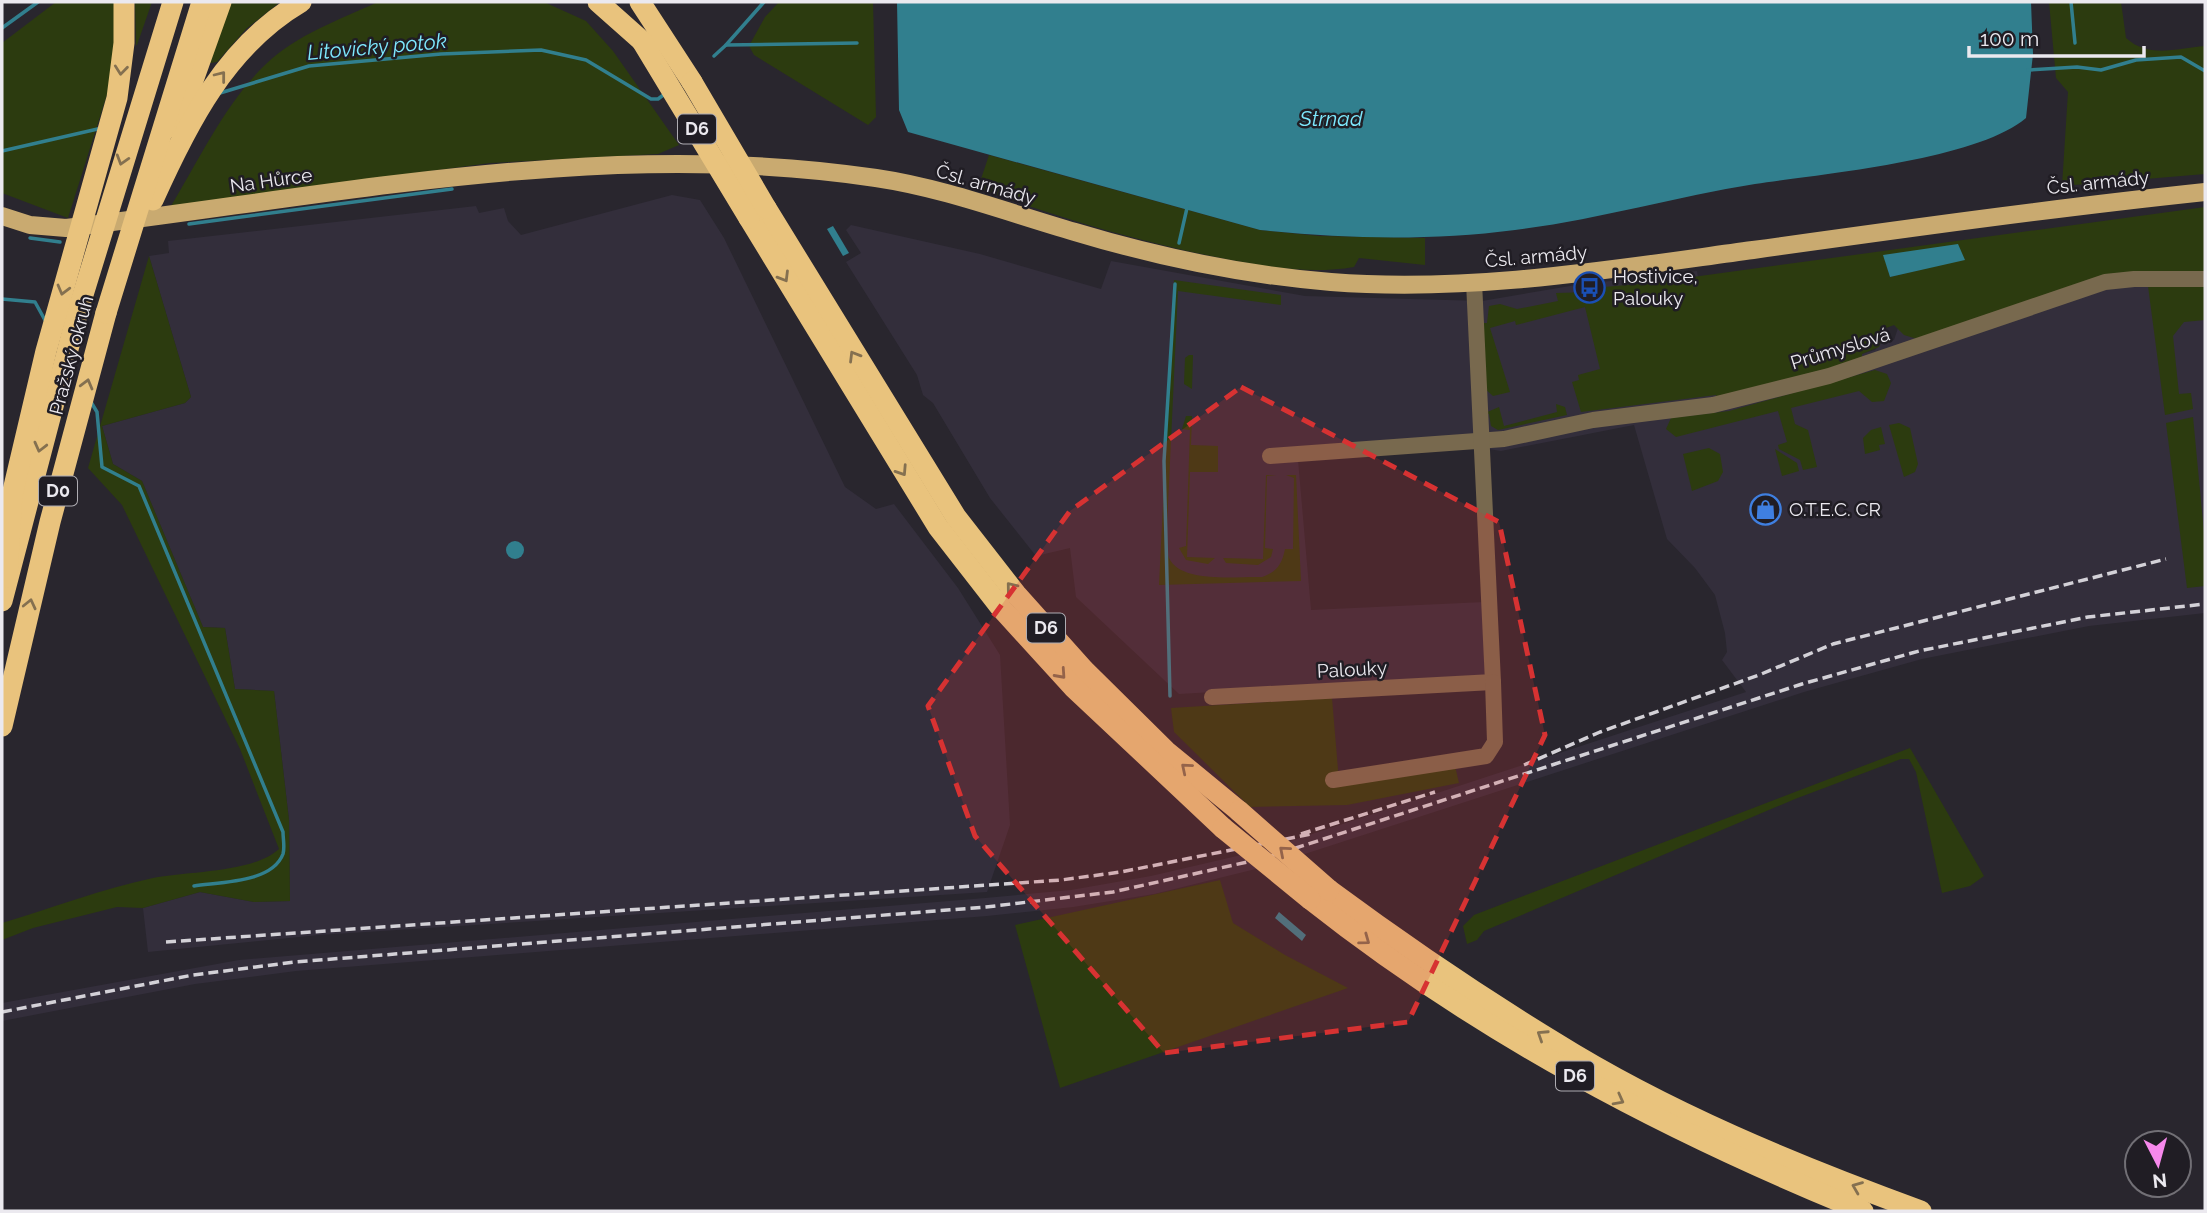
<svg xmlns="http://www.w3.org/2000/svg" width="2207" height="1213" font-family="Raleway,sans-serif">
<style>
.built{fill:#332e3b}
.green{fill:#2c3b0f;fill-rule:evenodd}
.water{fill:#317f8e}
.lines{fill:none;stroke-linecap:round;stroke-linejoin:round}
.stream{stroke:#317f8e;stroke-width:3.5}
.minor{stroke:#78694e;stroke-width:16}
.major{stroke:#c9aa70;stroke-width:18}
.highway{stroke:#e9c37d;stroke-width:21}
.rail{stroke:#d3d1d7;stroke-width:3.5;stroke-dasharray:10 5;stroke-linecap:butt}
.highway-bridge{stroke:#e9c37d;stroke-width:21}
.oneway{stroke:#847050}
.marked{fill:#d73232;fill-opacity:0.2;stroke:#d73232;stroke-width:5;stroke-dasharray:14 9;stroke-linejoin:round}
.labels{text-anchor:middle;stroke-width:5;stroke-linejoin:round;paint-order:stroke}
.shield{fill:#201d24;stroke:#aeacb2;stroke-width:2}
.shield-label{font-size:18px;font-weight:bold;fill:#ebe9ef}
.street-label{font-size:19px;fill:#ebe9ef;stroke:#201d24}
.poi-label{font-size:19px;fill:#ebe9ef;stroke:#201d24;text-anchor:start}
.water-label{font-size:21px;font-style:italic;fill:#7ee9fe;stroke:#201d24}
</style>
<rect width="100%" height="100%" fill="#29262e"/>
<g class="built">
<polygon points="672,195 700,200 724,238 845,487 876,509 894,504 958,588 1000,655 1010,825 987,892 319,935 148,952 143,908 200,892 254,902 290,901 289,820 274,691 235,689 225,628 203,627 142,481 113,464 102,426 185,403 191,397 149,256 169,253 168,241 476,206 479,213 504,208 508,221 521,235"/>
<polygon points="851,225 980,254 1101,289 1111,261 1305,296 1482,301 1576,285 1697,271 1717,395 1875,350 1881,343 1894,340 1898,328 1917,339 2114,273 2205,272 2205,613 2089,626 1922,659 1804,692 1268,866 1154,894 1073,907 987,916 296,971 195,984 2,1021 2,1003 239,960 985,898 1071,890 1151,876 1263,850 1746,692 1722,660 1727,652 1725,633 1715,595 1695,568 1667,539 1634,425 1501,451 1476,447 1298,460 1311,610 1485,602 1489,676 1179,694 1076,597 1070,548 1036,556 990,498 933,403 923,395 917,375 846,262 861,253 846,230"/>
</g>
<g class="green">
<polygon points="56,2 114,2 115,69 68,218 2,193 2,43"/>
<polygon points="135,2 152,2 137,45 136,45"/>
<polygon points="228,2 280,2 246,29 217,62 204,64"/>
<path d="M378,2H544L586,21L613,51L679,145L658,154L490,163L171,206C200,158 226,102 266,64C296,35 341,19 378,2Z"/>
<polygon points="779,2 873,2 876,117 868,125 754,55 749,46 765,17"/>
<path d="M2049,2H2121L2126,38C2149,59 2177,48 2205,46V174L2062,186L2068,92L2056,78Z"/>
<path d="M989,155L1260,230L1319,236L1425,238V265L1359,258L1354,267C1308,275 1261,266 1216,257C1134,240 1056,217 978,188Z"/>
<path d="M2205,207V272L2114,273L1917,339L1904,335L1894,325L1881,330L1883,336L1879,347L1862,354V357L1817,373L1717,398L1716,395L1581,412L1572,382L1579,380L1578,375L1600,369L1585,307L1516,325L1515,321L1490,328L1510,392L1493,396L1484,388L1483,323H1487L1489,306L1500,304L1517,309L1558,301L1556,293L1593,292V288L1649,283ZM1884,255L1965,259L1890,277Z"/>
<path d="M149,256L191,397L185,403L102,426L113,464L142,481L203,627L225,628L235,689L274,691L289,820L290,901L254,902L200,892L143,908L117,907L33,928L2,940V923C52,908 102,889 153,878C188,871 253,873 279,849L240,749L122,505L88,468Z"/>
<path d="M1174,280L1281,295V305L1178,291L1167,526C1167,536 1165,549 1169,558C1181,584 1238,576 1262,577C1277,572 1282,564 1285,549H1293L1294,478L1286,475H1296L1301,581L1159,585Z"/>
<polygon points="2148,286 2205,287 2205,320 2184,322 2173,336 2179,394 2191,393 2193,409 2165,415"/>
<polygon points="1189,355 1193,355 1192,389 1184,384 1185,358"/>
<polygon points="1875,370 1887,374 1891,383 1884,401 1872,402 1859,391 1791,408 1795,424 1808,430 1817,467 1803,470 1800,460 1779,449 1778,445 1787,442 1778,411 1676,437 1666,429 1671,418 1729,411"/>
<polygon points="1556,404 1565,407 1567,415 1498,430 1491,426 1489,414 1485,413 1499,407 1504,426 1557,412"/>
<polygon points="1186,416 1192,416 1191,445 1218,446 1218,472 1190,472 1187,557 1215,558 1208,564 1186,560 1179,548 1186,546 1190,430 1182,429"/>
<polygon points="2193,417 2205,543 2205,586 2187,588 2166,423"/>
<polygon points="1899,423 1910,428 1918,464 1915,472 1904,477 1889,425"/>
<polygon points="1881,427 1885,444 1879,445 1880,450 1865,454 1863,438 1871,430"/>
<polygon points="1709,448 1720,454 1723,472 1718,481 1692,491 1683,454"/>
<polygon points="1775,449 1797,463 1799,471 1782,476"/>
<polygon points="1266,475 1276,475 1267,476 1265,548 1273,549 1271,557 1258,565 1226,563 1223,558 1263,559"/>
<polygon points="1332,698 1339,781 1455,766 1459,783 1347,805 1250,807 1174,732 1171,708"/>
<polygon points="1910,748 1984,876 1970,886 1942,893 1916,772 1909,759 1901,759 1795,799 1484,931 1477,940 1467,944 1463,926 1474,915"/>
<polygon points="1220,880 1233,923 1285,955 1348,988 1060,1088 1015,925"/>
</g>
<g class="water">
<path d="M897,2H2031L2033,54L2026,118C1977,160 1822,174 1755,184C1674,197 1596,220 1515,230C1430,241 1345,239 1260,230L908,132L899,110Z"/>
<polygon points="833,226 849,253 843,256 827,229"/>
<polygon points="1958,244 1965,260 1890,277 1883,255"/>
<circle cx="515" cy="550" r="9"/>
<polygon points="1279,912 1306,935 1302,941 1275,918"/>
</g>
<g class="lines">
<g class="stream">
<polyline points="2071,2 2075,43"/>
<polyline points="2,28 38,2"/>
<polyline points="726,45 764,2"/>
<polyline points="714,56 726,45 857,43"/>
<polyline points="2028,70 2077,67 2101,70 2136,60 2181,57 2205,71"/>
<polyline points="220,93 309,66 441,54 541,50 586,60 651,99 658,99 666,93"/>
<polyline points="2,151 102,128"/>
<polyline points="189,224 452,189"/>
<polyline points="30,238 60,242"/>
<polyline points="1179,243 1187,208"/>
<polyline points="2,299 35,302 46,322"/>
<path d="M91,402L97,412L102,467L139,486L283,832C283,839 285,847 283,854C272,883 220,882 194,886"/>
<polyline points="1170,696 1164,461 1175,284"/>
</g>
<g class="minor">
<polyline points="1270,456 1504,439 1593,420 1713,405 1829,376 2105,282 2134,279 2205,279"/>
<polyline points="1212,697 1493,682 1474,282"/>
<polyline points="1333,780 1486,756 1495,742 1493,682"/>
</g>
<path class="major" d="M2,216L30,225L66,228C334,196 605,137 876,178C944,188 1009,213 1075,232C1158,257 1245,275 1331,282C1472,293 1613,269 1753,250C1903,229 2054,208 2205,192"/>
<g class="highway">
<polyline points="598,2 642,41"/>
<polyline points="640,2 692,82"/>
<polyline points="176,128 221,2"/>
<path d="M153,200C187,124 226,46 301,2"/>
<polyline points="766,208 956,517 1016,594 1084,670 1166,751 1239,811"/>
<polyline points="749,218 938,527 1001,608 1073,687 1223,828"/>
<polyline points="2,601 78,311"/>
<polyline points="2,726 50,522 106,313"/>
<path d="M1329,890C1402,944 1477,995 1554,1042C1666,1112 1797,1166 1921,1211"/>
<path d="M1310,899C1478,1032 1666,1131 1863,1211"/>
</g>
<g class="rail">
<polyline points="1524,765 1600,732 1759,675 1833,644 2166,559"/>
<polyline points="1301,834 1435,792"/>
<polyline points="166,942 1061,880 1121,872 1311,834"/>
<polyline points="2,1012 193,975 295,962 986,907 1113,892 1265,858 1802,684 1919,651 2088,617 2205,604"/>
</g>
<g class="highway-bridge">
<polyline points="642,41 749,218"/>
<polyline points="692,82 766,208"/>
<polyline points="78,311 173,2"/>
<polyline points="106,313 202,2"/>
<polyline points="7,577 12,495 46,351 117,98 124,43 124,2"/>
<polyline points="1239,811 1329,890"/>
<polyline points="1223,828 1310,899"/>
</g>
</g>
<defs><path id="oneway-chevron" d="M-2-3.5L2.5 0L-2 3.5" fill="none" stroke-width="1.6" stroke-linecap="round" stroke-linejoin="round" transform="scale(1.75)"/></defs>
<g class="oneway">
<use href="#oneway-chevron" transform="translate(121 70) rotate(96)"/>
<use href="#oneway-chevron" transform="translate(221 76) rotate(-52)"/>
<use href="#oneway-chevron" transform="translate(122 160) rotate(107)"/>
<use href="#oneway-chevron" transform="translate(784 277) rotate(59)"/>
<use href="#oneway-chevron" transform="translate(63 290) rotate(105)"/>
<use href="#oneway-chevron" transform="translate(854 356) rotate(-121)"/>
<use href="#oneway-chevron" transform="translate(87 384) rotate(-75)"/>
<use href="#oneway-chevron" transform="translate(40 447) rotate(104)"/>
<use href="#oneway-chevron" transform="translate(902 471) rotate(57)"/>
<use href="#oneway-chevron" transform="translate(1011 587) rotate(-129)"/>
<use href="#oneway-chevron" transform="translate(30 604) rotate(-77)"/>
<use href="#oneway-chevron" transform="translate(1061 674) rotate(48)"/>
<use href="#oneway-chevron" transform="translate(1186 768) rotate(-140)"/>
<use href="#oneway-chevron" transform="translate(1284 851) rotate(-139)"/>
<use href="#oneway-chevron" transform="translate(1365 940) rotate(36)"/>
<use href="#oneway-chevron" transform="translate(1542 1035) rotate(-147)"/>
<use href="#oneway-chevron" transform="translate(1619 1100) rotate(28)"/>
<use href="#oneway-chevron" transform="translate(1857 1187) rotate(-158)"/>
</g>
<path class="marked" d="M1241,387L1499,522L1545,735L1408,1022L1164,1053L975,836L928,706L1070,511Z"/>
<defs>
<symbol id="bus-ring" viewBox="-11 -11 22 22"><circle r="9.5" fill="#201d24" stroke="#1a4fb4" stroke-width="1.5"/><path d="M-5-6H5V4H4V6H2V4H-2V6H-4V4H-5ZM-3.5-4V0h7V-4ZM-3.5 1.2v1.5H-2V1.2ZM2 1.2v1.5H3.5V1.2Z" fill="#1a4fb4"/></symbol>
<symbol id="shop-ring" viewBox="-11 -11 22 22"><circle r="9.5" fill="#201d24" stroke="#3f7fe0" stroke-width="1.5"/><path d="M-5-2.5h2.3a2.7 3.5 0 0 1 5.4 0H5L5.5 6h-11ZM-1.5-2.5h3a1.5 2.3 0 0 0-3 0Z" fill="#3f7fe0"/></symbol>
</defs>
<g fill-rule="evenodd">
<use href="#bus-ring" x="1572" y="270" width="35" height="35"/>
<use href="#shop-ring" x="1748" y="492" width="35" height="35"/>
</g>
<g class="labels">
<g class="shield">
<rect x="678" y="114.5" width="38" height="29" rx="5"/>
<rect x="39" y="476.5" width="38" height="29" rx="5"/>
<rect x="1027" y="613.5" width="38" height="29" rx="5"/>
<rect x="1556" y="1061.5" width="38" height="29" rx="5"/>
</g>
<g class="shield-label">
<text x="697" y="135">D6</text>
<text x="58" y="497">D0</text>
<text x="1046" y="634">D6</text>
<text x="1575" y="1082">D6</text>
</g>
<g class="street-label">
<text transform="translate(271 180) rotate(-8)" y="7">Na Hůrce</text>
<text transform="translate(2098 182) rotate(-6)" y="7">Čsl. armády</text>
<text transform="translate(986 184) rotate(16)" y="7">Čsl. armády</text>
<text transform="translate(1536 256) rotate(-5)" y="7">Čsl. armády</text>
<text transform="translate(1840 348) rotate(-17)" y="7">Průmyslová</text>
<text transform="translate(71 355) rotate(-75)" y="7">Pražský okruh</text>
<text transform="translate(1352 669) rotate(-3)" y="7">Palouky</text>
</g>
<g class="poi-label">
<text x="1613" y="283">Hostivice,<tspan x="1613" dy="22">Palouky</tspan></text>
<text x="1789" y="516">O.T.E.C. CR</text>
</g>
<g class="water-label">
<text transform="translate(377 47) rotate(-5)" y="7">Litovický potok</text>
<text x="1331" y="126">Strnad</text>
</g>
</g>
<rect width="2207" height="1213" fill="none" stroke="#ebe9ef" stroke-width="7"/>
<g transform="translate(2158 1164) rotate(174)"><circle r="33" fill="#201d24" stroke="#716f75" stroke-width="2"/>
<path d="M0-5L12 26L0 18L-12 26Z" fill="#f788ec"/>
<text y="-10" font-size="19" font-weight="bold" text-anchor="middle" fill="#ebe9ef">N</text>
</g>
<path d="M1969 46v10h175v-10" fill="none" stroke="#ebe9ef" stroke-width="3.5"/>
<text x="1980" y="46" font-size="21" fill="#ebe9ef" stroke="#201d24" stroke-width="5" paint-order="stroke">100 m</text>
</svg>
